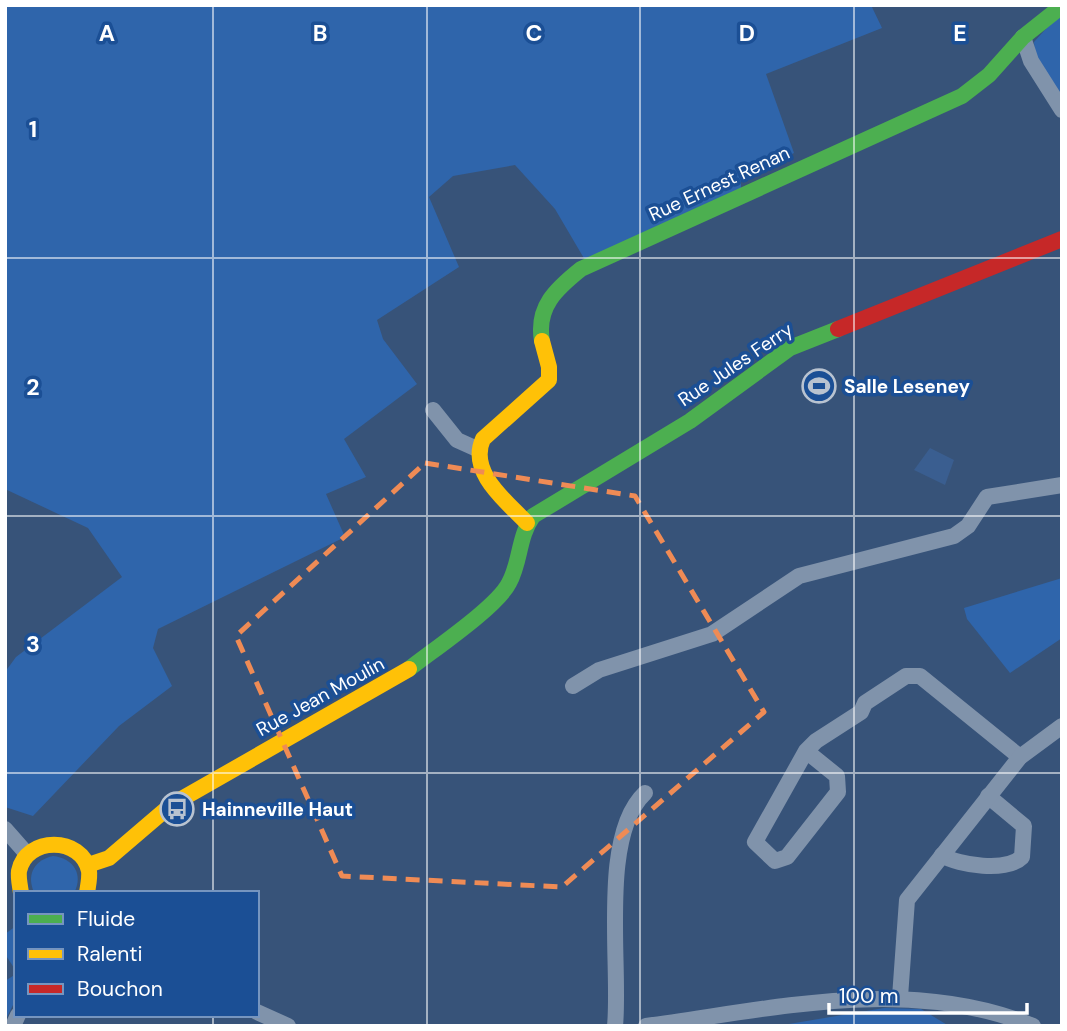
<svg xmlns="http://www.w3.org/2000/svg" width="1067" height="1031" font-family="'DM Sans',sans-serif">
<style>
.green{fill:#2f65ab}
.water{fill:#3a5e90}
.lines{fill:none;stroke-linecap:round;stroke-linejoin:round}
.street{stroke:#8093ab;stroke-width:16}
.fast{stroke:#4caf50;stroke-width:16}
.slow{stroke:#ffc107;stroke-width:16}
.jam{stroke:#c62828;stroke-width:16}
.marked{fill:none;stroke:#ef8b55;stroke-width:5;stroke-dasharray:14 9;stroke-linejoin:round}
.grid{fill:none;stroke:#fff;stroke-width:2;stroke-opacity:0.55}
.labels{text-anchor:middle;stroke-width:7;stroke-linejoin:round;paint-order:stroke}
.street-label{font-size:19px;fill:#fff;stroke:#1b4f95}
.poi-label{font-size:19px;font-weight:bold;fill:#fff;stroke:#1b4f95;text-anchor:start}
.grid-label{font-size:23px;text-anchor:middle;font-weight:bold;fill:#fff;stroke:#1b4f95;stroke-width:7;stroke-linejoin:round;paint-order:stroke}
</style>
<rect width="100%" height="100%" fill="#375379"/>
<g class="green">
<polygon points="5,5 871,5 882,28 766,74 794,153 741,179 741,189 585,260 555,209 515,165 453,176 429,197 459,267 377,320 383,339 417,384 344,439 366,477 326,494 345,537 158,629 153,648 172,686 119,726 33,816 5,807 5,672 16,657 122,577 88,528 5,489"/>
<polygon points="1062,11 1062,104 1035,59 1034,42"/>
<polygon points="1062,578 1062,638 1010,673 967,619 964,608"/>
<path d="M53,856C73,858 84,874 74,893L33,890C27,873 35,860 53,856Z"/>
<polygon points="16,926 16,971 5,954 5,934"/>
<polygon points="16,974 16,999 5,1021 5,981"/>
<polygon points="884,1008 921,1009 949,1026 777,1026"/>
</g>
<polygon class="water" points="930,448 954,460 945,485 914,470"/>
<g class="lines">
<g class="street">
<polyline points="1023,37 1031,61 1062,110"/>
<polyline points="433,410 457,440 477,449"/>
<polyline points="573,686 599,670 712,634 799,576 954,536 968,526 987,497 1062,485"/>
<polyline points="806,751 837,776 838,792 787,857 775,861 755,842 806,751 816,741 861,712 865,703 906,676 920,676 1020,757"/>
<polyline points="5,829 27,854"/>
<path d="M942,855C959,866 1007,872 1022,857L1024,826L988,796"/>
<polyline points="900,997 907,900 1020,757 1062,726"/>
<polyline points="257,1012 288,1026"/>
<polyline points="13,1026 18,1015"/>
<path d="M615,1026C621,965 599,836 645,793"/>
<path d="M646,1026C774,1009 908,975 1033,1026"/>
</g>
<g class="fast">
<path d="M542,341C536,307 556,289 581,269L962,96L989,75L1023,37L1062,6"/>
<path d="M409,669C433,650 497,607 509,583C521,561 518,537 533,516L690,421L790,348L838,329"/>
</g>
<g class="slow">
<path d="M527,523C506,501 468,472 483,439L549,380V367L542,341"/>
<polyline points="88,865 109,858 171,805 409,669"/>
<path d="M21,893C20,886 18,877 19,871C26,836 82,836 89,871C90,877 88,886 87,893"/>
</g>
<polyline class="jam" points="838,329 1062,239"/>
</g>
<path class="marked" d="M425,463L635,496L764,712L562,887L342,876L236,636Z"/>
<path class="grid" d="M213,5V893M427,5V1026M640,5V1026M854,5V1026M5,258H1062M5,516H1062M5,773H1062M213,1015V1026"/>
<defs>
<symbol id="stadium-ring" viewBox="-11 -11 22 22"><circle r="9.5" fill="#1b4f95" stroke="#b9c3d0" stroke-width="1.5"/><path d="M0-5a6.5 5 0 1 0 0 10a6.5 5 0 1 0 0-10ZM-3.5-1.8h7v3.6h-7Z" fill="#b9c3d0"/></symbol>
<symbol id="bus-ring" viewBox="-11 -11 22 22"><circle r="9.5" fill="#1b4f95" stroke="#b9c3d0" stroke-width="1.5"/><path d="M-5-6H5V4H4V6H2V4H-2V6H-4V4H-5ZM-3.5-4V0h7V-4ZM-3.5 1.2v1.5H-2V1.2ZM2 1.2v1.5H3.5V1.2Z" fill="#b9c3d0"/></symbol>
</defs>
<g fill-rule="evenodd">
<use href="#stadium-ring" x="800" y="367" width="38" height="38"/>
<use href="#bus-ring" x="158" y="790" width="38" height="38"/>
</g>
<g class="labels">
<g class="street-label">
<text transform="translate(719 183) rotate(-25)" y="7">Rue Ernest Renan</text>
<text transform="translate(735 364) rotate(-34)" y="7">Rue Jules Ferry</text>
<text transform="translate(320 696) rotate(-29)" y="7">Rue Jean Moulin</text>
</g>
<g class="poi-label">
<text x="844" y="393">Salle Leseney</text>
<text x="202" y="816">Hainneville Haut</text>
</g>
</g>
<g class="grid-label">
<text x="107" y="41">A</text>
<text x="320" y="41">B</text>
<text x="534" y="41">C</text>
<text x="747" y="41">D</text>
<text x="960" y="41">E</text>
<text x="33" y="137">1</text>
<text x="33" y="395">2</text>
<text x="33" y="652">3</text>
</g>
<rect width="1067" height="1031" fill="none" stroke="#ffffff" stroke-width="14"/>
<rect x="14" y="891" width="245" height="126" fill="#1b4f95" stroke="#7695bf" stroke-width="2"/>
<rect x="28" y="914" width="35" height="10" fill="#4caf50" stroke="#7695bf" stroke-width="2"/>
<text x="77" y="926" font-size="21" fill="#ffffff">Fluide</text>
<rect x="28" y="949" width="35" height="10" fill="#ffc107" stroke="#7695bf" stroke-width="2"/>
<text x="77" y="961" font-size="21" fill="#ffffff">Ralenti</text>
<rect x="28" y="984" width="35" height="10" fill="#c62828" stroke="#7695bf" stroke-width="2"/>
<text x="77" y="996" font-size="21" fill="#ffffff">Bouchon</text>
<path d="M829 1003v10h198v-10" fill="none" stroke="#ffffff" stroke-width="3.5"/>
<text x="839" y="1003" font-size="21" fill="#ffffff" stroke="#1b4f95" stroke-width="5" paint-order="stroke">100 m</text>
</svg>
